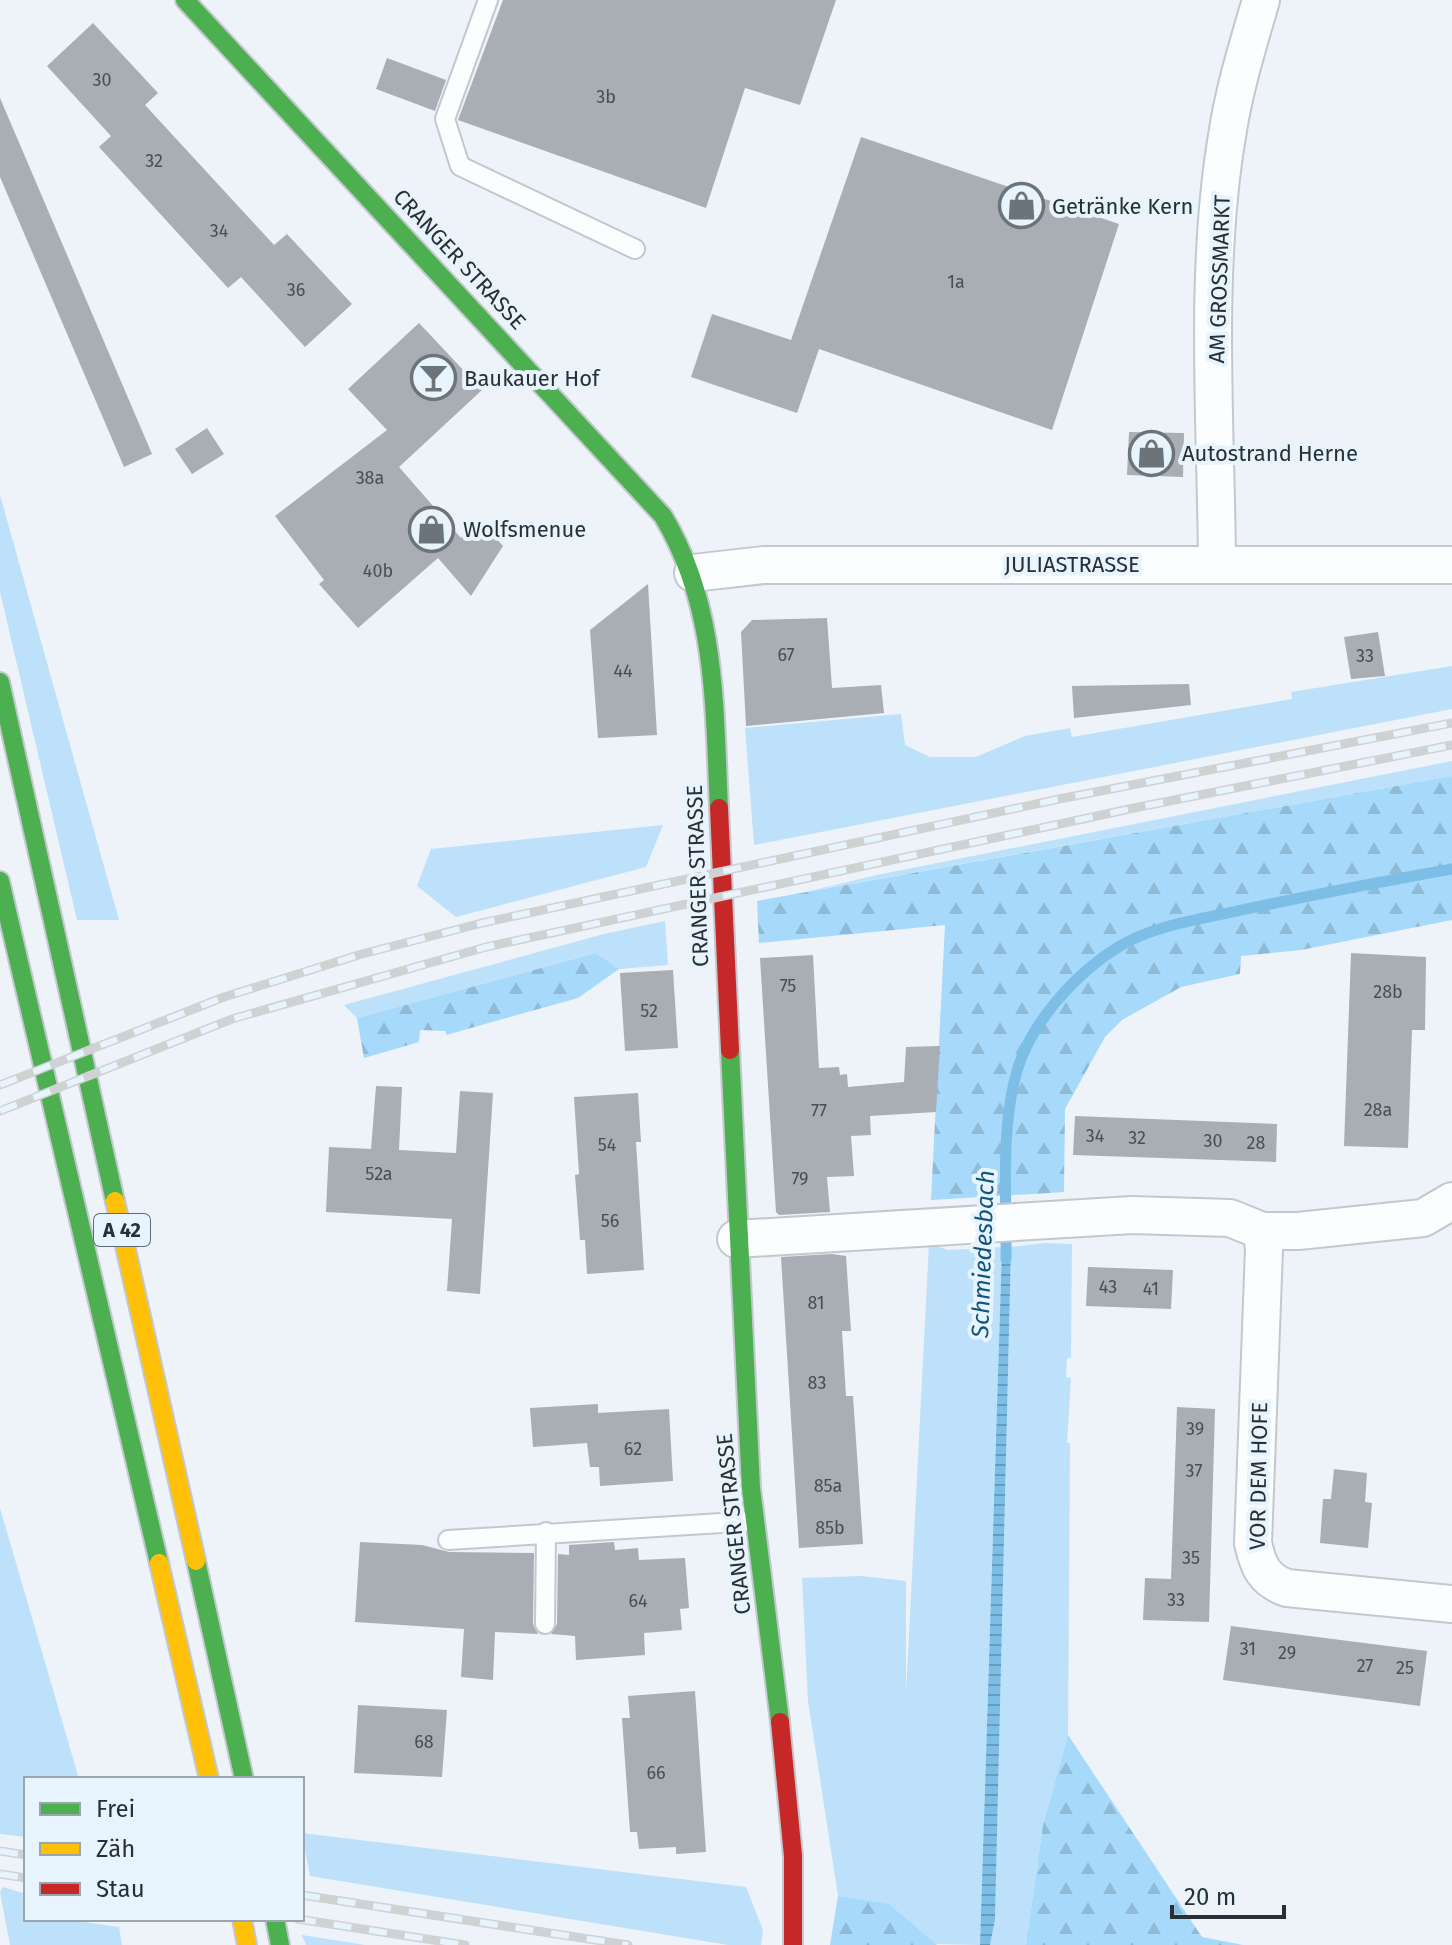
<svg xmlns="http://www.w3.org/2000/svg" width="1452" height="1945" font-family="'Fira Sans',sans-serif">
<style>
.green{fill:#bde1fa}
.forest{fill:url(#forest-firs)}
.water{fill:url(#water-rules)}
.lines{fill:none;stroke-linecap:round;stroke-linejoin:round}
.stream{stroke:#7dbee6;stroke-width:11}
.building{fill:#a8aeb3}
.lane-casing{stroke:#c2c8cd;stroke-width:22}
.street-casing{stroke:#c2c8cd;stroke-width:40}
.fast-casing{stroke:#c2c8cd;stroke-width:22}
.slow-casing{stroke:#c2c8cd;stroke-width:22}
.jam-casing{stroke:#c2c8cd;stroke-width:22}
.lane{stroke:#fcfdfe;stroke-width:18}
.street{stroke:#fcfdfe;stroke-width:36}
.fast{stroke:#4caf50;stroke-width:18}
.slow{stroke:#ffc107;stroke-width:18}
.jam{stroke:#c62828;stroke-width:18}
.rail-casing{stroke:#cfd2d3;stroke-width:9}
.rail{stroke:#e8f4fd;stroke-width:6;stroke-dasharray:18;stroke-linecap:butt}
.labels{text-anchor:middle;stroke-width:8;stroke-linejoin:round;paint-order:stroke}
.number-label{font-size:18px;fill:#484f54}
.shield{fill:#e8f4fd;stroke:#626a71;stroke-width:2}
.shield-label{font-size:20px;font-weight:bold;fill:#282f35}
.poi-label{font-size:22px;fill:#282f35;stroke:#e8f4fd;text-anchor:start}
.street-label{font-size:22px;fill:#282f35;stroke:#e8f4fd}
.water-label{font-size:24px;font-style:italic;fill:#10557a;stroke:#e8f4fd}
</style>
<defs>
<pattern id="forest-firs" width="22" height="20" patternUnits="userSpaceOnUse" patternTransform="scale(2)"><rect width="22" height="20" fill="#a6d9fa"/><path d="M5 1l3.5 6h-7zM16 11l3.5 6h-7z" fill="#8fbbd7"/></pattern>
<pattern id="water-rules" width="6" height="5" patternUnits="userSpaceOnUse" patternTransform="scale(2)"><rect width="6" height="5" fill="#7dbee6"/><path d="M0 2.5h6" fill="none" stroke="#669bbb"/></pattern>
</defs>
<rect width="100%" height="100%" fill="#edf3f8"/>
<g class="green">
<polygon points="0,495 119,920 77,920 0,592"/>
<polygon points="1452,666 1452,709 754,845 745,728 901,714 905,745 930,757 976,757 1025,736 1070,728 1072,737 1292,699 1291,692"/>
<polygon points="1452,761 1452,776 805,892 877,875"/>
<polygon points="663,825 646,867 456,917 417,886 431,849"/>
<polygon points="665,921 668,965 619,969 596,953 357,1018 344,1005 604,934"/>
<polygon points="929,1243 947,1250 1002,1247 980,1945 933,1944 889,1905 838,1896 808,1701 802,1578 861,1576 906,1581 906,1693"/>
<polygon points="1044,1243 1072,1244 1071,1358 1067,1358 1066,1377 1071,1378 1067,1443 1070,1443 1068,1735 1043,1825 1026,1945 990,1945 995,1920 1011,1247"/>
<polygon points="0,1508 79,1779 26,1779 26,1837 0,1834"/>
<polygon points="302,1833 746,1887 763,1930 761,1945 728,1945 310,1876"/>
<polygon points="3,1887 26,1894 26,1919 63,1919 119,1927 122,1945 10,1945 0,1892"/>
<polygon points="302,1935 365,1945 306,1945"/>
</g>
<g class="forest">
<polygon points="1452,776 1452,920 1301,950 1241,956 1240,974 1181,987 1122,1020 1105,1037 1065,1109 1064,1192 931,1200 945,925 759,943 757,901"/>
<polygon points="596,953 619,969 578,998 446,1035 446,1031 420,1030 419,1042 364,1058 357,1018"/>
<polygon points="1068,1735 1202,1937 1243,1945 1026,1945 1043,1825"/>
<polygon points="838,1896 889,1904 937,1945 830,1945"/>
</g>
<polygon class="water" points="1002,1247 1011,1247 995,1920 990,1945 980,1945"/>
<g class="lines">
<path class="stream" d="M1006,1259C1007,1199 1000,1130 1017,1071C1031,1022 1077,972 1120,946C1155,925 1198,920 1237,911C1308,896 1380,882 1452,869"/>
</g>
<g class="building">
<polygon points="503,0 836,0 800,105 745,88 706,208 458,120"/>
<polygon points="93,23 158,93 145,105 274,245 287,234 352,304 305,347 241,277 228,288 99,147 111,136 47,66"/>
<polygon points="387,58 446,80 435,111 376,89"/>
<polygon points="0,98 152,454 124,467 0,177"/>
<polygon points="861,137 1119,224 1052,430 819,349 797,413 691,377 712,314 791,340"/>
<polygon points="419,323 482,390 399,467 461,538 480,520 503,546 471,596 438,558 358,628 319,584 324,580 275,516 387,430 348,389"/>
<polygon points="207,428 224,454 192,474 175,449"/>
<polygon points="1129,432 1184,433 1183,477 1127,475"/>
<polygon points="648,584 657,735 598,738 590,630"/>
<polygon points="827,618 832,688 881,685 884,713 746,726 741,632 752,620"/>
<polygon points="1378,632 1385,676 1351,679 1344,637"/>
<polygon points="1189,684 1191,705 1074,718 1072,686"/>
<polygon points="1351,953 1426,957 1425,1030 1412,1030 1408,1148 1344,1146"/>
<polygon points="813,955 819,1068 839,1067 840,1075 847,1074 848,1087 904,1082 906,1047 940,1046 936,1112 870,1116 871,1135 851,1136 854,1176 827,1177 830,1212 779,1215 776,1212 760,958"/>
<polygon points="673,970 678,1048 625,1051 620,973"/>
<polygon points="376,1086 402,1087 399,1150 456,1153 460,1091 493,1093 480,1294 447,1291 452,1219 326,1212 329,1147 371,1149"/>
<polygon points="638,1093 641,1142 636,1142 644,1270 587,1274 585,1240 580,1240 575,1175 579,1174 574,1097"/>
<polygon points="1075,1116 1277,1124 1276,1162 1073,1155"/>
<polygon points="832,1254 846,1256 851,1331 842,1331 846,1396 853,1396 863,1544 799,1548 781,1257"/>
<polygon points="1088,1267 1173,1270 1171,1309 1086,1306"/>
<polygon points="598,1404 598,1413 669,1409 673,1481 600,1486 599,1467 590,1467 587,1443 533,1447 530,1408"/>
<polygon points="1177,1407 1215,1409 1209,1622 1143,1620 1145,1578 1171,1579"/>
<polygon points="1334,1469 1367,1473 1365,1502 1372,1503 1368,1548 1320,1543 1323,1499 1331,1499"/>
<polygon points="360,1542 422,1545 449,1552 534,1553 533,1624 538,1634 495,1632 493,1680 461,1677 464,1629 355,1622"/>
<polygon points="614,1542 615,1550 638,1548 639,1560 685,1558 689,1608 680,1609 682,1630 644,1633 645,1655 576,1660 575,1636 551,1634 557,1624 558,1554 569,1555 569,1545"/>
<polygon points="1231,1626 1427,1651 1420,1706 1223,1680"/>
<polygon points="695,1691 706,1852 676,1854 676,1847 639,1849 637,1832 630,1832 622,1718 630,1718 628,1696"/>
<polygon points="358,1705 447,1710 442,1777 354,1773"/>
</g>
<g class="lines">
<defs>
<g id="lane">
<polyline points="488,0 445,119 460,166 635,249"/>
<polyline points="448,1540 754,1521"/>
<polyline points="545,1624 546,1532"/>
</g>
<g id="street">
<path d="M1217,563C1216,425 1204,272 1227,136C1234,89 1248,45 1261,0"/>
<polyline points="693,573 764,565 1452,565"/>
<path d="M1262,1231L1264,1249L1253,1543C1258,1566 1264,1580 1287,1588L1452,1604"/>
<polyline points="736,1239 1132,1215 1230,1218 1262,1231 1298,1231 1423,1218 1452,1201"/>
</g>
<g id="fast">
<path d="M185,0L663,516C717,606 714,706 719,808"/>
<polyline points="0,682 115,1201"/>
<polyline points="0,881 159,1563"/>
<polyline points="730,1050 751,1488 780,1722"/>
<polyline points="196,1561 244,1779"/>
<polyline points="275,1919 280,1945"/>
</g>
<g id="slow">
<polyline points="115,1201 196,1561"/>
<polyline points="159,1563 209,1779"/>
<polyline points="242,1919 247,1945"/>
</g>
<g id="jam">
<polyline points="719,808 730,1050"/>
<polyline points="780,1722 793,1856 793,1945"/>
</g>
</defs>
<use href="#lane" class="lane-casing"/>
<use href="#street" class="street-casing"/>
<use href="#fast" class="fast-casing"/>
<use href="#slow" class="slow-casing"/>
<use href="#jam" class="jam-casing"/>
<use href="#lane" class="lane"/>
<use href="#street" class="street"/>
<use href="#fast" class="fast"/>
<use href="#slow" class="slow"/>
<use href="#jam" class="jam"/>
<defs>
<g id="rail">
<polyline points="0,1085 224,997 362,954 482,923 1059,799 1452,723"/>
<polyline points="0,1111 232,1019 486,947 1134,808 1452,745"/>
<polyline points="0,1851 26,1855"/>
<polyline points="0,1874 26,1878"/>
<polyline points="302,1895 628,1945"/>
<polyline points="298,1919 465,1945"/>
</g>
</defs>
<use href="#rail" class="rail-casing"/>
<use href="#rail" class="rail"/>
</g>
<defs>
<symbol id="shop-ring" viewBox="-11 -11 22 22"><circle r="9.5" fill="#e8f4fd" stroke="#6d7479" stroke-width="1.5"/><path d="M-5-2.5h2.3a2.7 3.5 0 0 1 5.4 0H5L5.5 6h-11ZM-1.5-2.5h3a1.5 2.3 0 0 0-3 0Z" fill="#6d7479"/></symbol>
<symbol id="bar-ring" viewBox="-11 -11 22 22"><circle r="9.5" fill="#e8f4fd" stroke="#6d7479" stroke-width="1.5"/><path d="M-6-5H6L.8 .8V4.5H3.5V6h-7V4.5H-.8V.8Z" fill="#6d7479"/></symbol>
</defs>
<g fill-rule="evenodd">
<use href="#shop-ring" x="996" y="180" width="51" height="51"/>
<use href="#bar-ring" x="408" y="352" width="51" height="51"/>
<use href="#shop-ring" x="1126" y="428" width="51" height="51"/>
<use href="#shop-ring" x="406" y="504" width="51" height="51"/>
</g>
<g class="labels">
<g class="number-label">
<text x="102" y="86">30</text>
<text x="606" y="103">3b</text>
<text x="154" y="167">32</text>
<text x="219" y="237">34</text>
<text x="956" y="288">1a</text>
<text x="296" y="296">36</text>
<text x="370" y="484">38a</text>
<text x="378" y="577">40b</text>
<text x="786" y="661">67</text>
<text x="1365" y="662">33</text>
<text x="623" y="677">44</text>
<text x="788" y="992">75</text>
<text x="1388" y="998">28b</text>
<text x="649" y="1017">52</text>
<text x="1378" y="1116">28a</text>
<text x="819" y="1117">77</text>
<text x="1095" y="1142">34</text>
<text x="1137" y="1144">32</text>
<text x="1213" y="1147">30</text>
<text x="1256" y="1149">28</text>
<text x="607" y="1151">54</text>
<text x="379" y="1180">52a</text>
<text x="800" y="1185">79</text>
<text x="610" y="1227">56</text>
<text x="1108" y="1293">43</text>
<text x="1151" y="1295">41</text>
<text x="816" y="1309">81</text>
<text x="817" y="1389">83</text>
<text x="1195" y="1435">39</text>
<text x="633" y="1455">62</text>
<text x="1194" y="1477">37</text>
<text x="828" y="1492">85a</text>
<text x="830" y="1534">85b</text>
<text x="1191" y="1564">35</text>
<text x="1176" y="1606">33</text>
<text x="638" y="1607">64</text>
<text x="1248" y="1655">31</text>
<text x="1287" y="1659">29</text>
<text x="1365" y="1672">27</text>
<text x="1405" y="1674">25</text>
<text x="424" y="1748">68</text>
<text x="656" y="1779">66</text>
</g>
<rect class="shield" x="94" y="1214" width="56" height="32" rx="6"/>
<g class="shield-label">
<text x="122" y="1237">A 42</text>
</g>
<g class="poi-label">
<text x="1052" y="214">Getränke Kern</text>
<text x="464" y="386">Baukauer Hof</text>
<text x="1182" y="461">Autostrand Herne</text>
<text x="463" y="537">Wolfsmenue</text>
</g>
<g class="street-label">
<text transform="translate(460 259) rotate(47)" y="8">CRANGER STRASSE</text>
<text transform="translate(1219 279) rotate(-88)" y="8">AM GROSSMARKT</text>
<text x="1072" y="572">JULIASTRASSE</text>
<text transform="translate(697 876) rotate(-92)" y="8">CRANGER STRASSE</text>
<text transform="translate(1258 1476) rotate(-89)" y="8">VOR DEM HOFE</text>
<text transform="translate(733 1524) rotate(-96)" y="8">CRANGER STRASSE</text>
</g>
<g class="water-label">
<text transform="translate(983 1254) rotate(-88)" y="8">Schmiedesbach</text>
</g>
</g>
<rect x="24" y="1777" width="280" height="144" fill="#e8f4fd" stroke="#9ba5ad" stroke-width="2"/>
<rect x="40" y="1803" width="40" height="12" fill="#4caf50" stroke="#9ba5ad" stroke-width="2"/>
<text x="96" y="1817" font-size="24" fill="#282f35">Frei</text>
<rect x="40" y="1843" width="40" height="12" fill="#ffc107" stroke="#9ba5ad" stroke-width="2"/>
<text x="96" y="1857" font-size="24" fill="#282f35">Zäh</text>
<rect x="40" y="1883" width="40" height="12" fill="#c62828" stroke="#9ba5ad" stroke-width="2"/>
<text x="96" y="1897" font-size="24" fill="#282f35">Stau</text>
<path d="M1172 1905v12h112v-12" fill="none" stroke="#282f35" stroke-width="4"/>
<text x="1184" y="1905" font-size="24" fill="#282f35" stroke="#e8f4fd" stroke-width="6" paint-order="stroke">20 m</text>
</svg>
